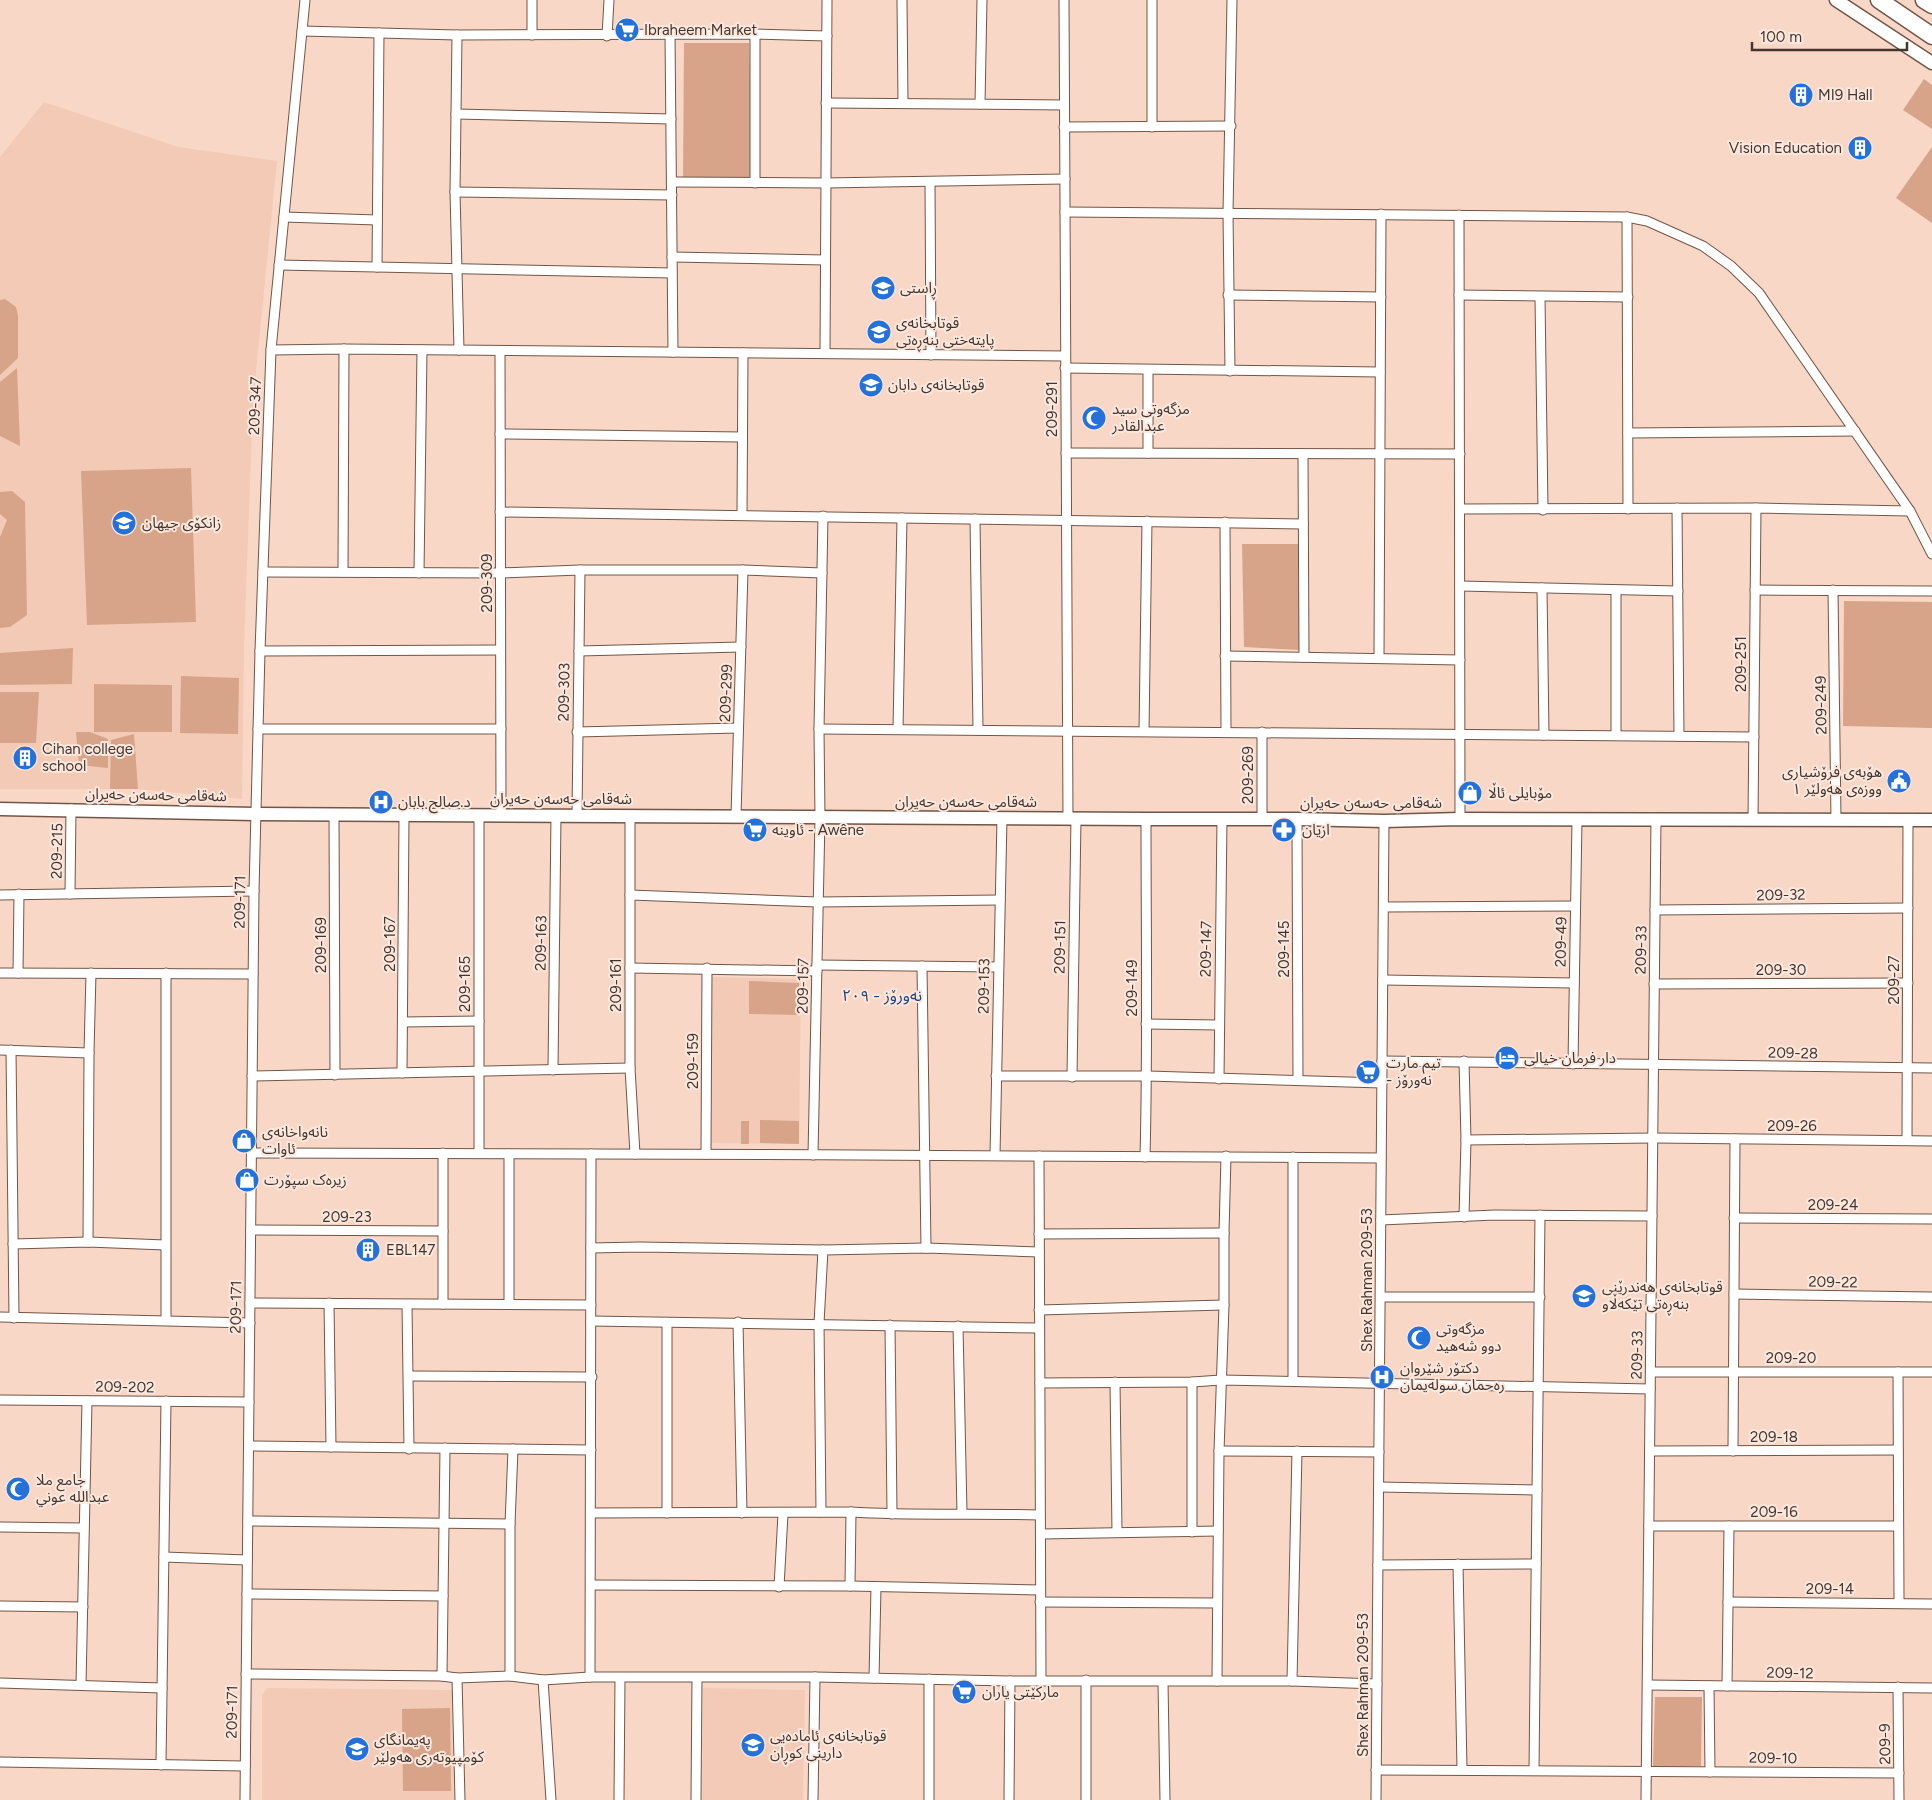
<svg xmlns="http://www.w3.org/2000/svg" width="1932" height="1800" font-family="Figtree,'Noto Sans Arabic',sans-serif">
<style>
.built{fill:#f2cab5}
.green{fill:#d7a489}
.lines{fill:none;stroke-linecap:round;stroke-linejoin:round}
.street-casing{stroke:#725547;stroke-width:11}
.secondary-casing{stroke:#725547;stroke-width:15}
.highway-casing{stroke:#725547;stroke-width:19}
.street{stroke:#fff;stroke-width:9}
.secondary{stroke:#fff;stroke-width:12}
.highway{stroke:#fff;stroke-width:16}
.labels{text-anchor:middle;stroke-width:4;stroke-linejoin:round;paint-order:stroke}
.poi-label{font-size:15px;fill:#43362f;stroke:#fce7dd;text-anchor:start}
.street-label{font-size:15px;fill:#43362f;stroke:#fce7dd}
.neighbourhood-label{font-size:16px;fill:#21457a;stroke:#fce7dd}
</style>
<rect width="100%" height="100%" fill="#f9d7c6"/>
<g class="built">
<polygon points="44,102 178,147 277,161 253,401 244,646 242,799 138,789 0,789 0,157"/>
<polygon points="712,977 801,979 799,1144 712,1143"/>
<polygon points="267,1688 452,1690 454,1800 262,1800 262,1695"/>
<polygon points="703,1688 805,1690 803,1800 702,1800"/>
</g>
<g class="green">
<polygon points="684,43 749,43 753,179 683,179"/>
<polygon points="1924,79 1932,85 1932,129 1903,110"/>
<polygon points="1932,147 1932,223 1896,198"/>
<polygon points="5,299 16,307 18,315 18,358 0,375 0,300"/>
<polygon points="17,368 20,446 0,436 0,382"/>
<polygon points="191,468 196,622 87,625 81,471"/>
<polygon points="12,491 25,502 27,615 10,627 0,628 0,537 7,520 0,514 0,492"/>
<polygon points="1242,544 1301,544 1300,650 1244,647"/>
<polygon points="1844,601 1932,602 1932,728 1843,726"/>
<polygon points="73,648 72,684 0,685 0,653"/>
<polygon points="181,676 239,678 238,734 180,733"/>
<polygon points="94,684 172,685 172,732 94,732"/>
<polygon points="0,692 39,692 36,743 0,743"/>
<polygon points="76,732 90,732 108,739 108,768 79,765"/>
<polygon points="134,734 138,789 110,789 111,740"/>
<polygon points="749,981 799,983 799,1015 749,1014"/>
<polygon points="760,1120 799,1121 799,1144 760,1143"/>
<rect x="741" y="1121" width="8" height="23"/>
<polygon points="1655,1697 1702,1697 1701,1766 1653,1767"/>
<polygon points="450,1708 451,1791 403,1791 402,1709"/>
</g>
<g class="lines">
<defs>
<g id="street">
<polyline points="902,0 903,103"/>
<polyline points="1064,0 1068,818"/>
<polyline points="302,31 457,35 755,34 827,36"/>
<polyline points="457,35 455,192 459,350"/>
<polyline points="532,35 532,0"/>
<polyline points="670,35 673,352"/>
<polyline points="607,36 609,0"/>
<polyline points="826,103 1064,105"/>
<polyline points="980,104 982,0"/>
<polyline points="456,114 671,119"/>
<polyline points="1064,127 1231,126"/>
<polyline points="1152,127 1152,0"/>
<polyline points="672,182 826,183 1065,179"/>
<polyline points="930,182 931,355"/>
<polyline points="755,183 755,34"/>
<polyline points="455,192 672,195"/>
<polyline points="1065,212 1627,217 1647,221 1703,246 1731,266 1759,293 1910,511 1932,554"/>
<polyline points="1459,215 1460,819"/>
<polyline points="284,217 377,220"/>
<polyline points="1627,217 1628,509"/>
<polyline points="672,257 825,260"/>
<polyline points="279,265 672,273"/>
<polyline points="377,267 379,33"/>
<polyline points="1228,295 1381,297"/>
<polyline points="1459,295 1628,297"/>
<polyline points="1540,297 1543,510"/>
<polyline points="271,350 344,349 1065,356"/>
<polyline points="500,351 501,815"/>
<polyline points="825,353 827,0"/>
<polyline points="1065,368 1380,372"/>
<polyline points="1230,371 1228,213 1232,0"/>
<polyline points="1628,433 1855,431"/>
<polyline points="500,434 742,437"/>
<polyline points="1066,453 1460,454"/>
<polyline points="1148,453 1148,370"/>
<polyline points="1303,454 1304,657"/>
<polyline points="1677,508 1679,736"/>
<polyline points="1460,509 1756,508 1910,511"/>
<polyline points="500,512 1303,524"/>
<polyline points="742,515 743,353"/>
<polyline points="975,519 978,730"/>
<polyline points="1225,522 1226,732"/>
<polyline points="263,572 500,573 580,570 743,570 822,573"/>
<polyline points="343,572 344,349"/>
<polyline points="419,573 422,350"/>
<polyline points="1460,586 1678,591"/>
<polyline points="1542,588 1544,735"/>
<polyline points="1755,590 1932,591"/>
<polyline points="1833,590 1836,820"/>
<polyline points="260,651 500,650"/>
<polyline points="579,651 741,647"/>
<polyline points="1225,656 1460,660"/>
<polyline points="1379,658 1381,214"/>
<polyline points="258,729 501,729"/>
<polyline points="819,729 1754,737"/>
<polyline points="898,729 902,518"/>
<polyline points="1144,731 1147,521"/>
<polyline points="577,732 738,728"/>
<polyline points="1616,735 1616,590"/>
<polyline points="334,814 335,1075"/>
<polyline points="479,815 479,1153"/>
<polyline points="577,816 580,570"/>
<polyline points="630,816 630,1068 635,1154"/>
<polyline points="736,816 743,570"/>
<polyline points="1262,819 1262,732"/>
<polyline points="1297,819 1298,1080"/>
<polyline points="1753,820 1756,508"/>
<polyline points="70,894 71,809"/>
<polyline points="0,895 254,891"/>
<polyline points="630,895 818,902 1000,900"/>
<polyline points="1384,907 1575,906"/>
<polyline points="1655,910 1908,908"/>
<polyline points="817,965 998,967"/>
<polyline points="922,966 926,1248"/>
<polyline points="630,968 817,971"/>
<polyline points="0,973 253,974"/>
<polyline points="18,973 19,894"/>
<polyline points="166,973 166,1320"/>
<polyline points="1383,980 1574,983"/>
<polyline points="1654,984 1908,983"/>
<polyline points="403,1022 479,1021"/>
<polyline points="1146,1024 1219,1025"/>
<polyline points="0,1050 89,1053"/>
<polyline points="11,1050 14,1318"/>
<polyline points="1382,1061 1932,1068"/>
<polyline points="1573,1064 1577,819"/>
<polyline points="553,1070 556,815"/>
<polyline points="402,1073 404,815"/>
<polyline points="252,1076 630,1068"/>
<polyline points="996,1076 1148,1076 1382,1083"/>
<polyline points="1072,1077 1076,818"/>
<polyline points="1219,1079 1222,818"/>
<polyline points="1466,1140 1653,1138 1932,1141"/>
<polyline points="1907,1140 1908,820"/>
<path d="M252,1153C628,1154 1005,1155 1381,1158"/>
<polyline points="443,1153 443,1304"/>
<polyline points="706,1154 707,968"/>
<polyline points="813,1155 820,818 819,729 823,516"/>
<polyline points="995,1155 1002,818"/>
<polyline points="1039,1156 1041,1681"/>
<path d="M1145,1157C1148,1044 1146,932 1146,819"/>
<polyline points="1464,1217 1466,1140 1464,1061"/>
<polyline points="1734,1218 1932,1219"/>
<polyline points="1381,1220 1495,1215 1652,1216"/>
<polyline points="251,1230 443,1231"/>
<polyline points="1039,1234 1224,1233"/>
<polyline points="88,1242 89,1053 91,973"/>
<polyline points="13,1244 88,1242 165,1245"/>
<polyline points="591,1248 640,1247 823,1250 926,1248 1039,1252"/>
<polyline points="1734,1294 1932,1297"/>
<polyline points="1381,1297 1540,1297"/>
<polyline points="250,1303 591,1305"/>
<polyline points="329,1303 331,1447"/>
<polyline points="509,1304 509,1154"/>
<polyline points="407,1305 409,1449"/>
<polyline points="1039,1310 1224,1305"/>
<polyline points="0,1317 250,1323"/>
<polyline points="591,1321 1039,1328"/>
<polyline points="738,1322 742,1513"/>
<polyline points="667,1324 667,1513"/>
<polyline points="890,1325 892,1514"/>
<polyline points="958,1326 962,1513"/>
<polyline points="1651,1372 1932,1372"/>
<polyline points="1898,1372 1899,1603"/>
<polyline points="409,1376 592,1377"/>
<polyline points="1293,1381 1293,1157"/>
<polyline points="1115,1382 1117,1532"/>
<polyline points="1040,1383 1192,1382 1221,1380 1650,1389"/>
<polyline points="0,1400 249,1402"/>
<polyline points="249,1446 591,1450"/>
<polyline points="1219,1451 1379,1452"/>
<polyline points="1650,1451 1898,1450"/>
<polyline points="1733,1451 1735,1139"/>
<polyline points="1379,1487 1537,1490"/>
<polyline points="821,1512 819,1323 823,1250"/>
<path d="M591,1513L851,1512C914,1516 977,1513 1040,1515"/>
<polyline points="248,1521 510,1524"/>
<polyline points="1649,1526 1898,1526"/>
<polyline points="0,1527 84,1528"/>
<polyline points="1192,1532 1192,1382"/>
<polyline points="1041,1534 1218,1531"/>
<polyline points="164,1557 247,1560"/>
<polyline points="1458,1564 1462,1769"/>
<polyline points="1378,1565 1536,1564"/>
<polyline points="591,1585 850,1586 1040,1590"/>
<polyline points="850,1586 851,1512"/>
<polyline points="779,1587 783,1514"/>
<polyline points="247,1594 443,1596"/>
<polyline points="1040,1602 1217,1603"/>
<polyline points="1728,1602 1932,1604"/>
<polyline points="0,1606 83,1607"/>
<polyline points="246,1674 442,1676 457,1678 510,1676 543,1680 590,1677 815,1677 1010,1681 1292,1681 1377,1684"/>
<polyline points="442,1676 445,1448"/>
<polyline points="510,1676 510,1524 513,1449"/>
<polyline points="590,1677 591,1154"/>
<polyline points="457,1678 460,1800"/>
<polyline points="874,1678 876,1587"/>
<polyline points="929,1679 929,1800"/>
<polyline points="543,1680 551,1800"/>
<polyline points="1217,1681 1219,1451 1224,1305 1224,1233 1226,1156"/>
<polyline points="1292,1681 1297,1451"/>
<polyline points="1163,1682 1165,1800"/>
<polyline points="0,1683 162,1688"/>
<polyline points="81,1685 87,1401"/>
<polyline points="1648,1685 1932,1688"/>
<polyline points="1709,1686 1710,1772"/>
<polyline points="1727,1686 1729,1526"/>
<polyline points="1898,1687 1899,1800"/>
<polyline points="0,1762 245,1766"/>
<polyline points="161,1765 166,1401"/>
<polyline points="1376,1770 1899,1773"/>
<polyline points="1534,1770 1540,1215"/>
<polyline points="245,1800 254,891 260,651 271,350 305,0"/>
<polyline points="619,1800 620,1678"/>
<polyline points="696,1800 697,1678"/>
<polyline points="813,1800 815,1677"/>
<polyline points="1009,1800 1010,1681"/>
<polyline points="1086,1800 1086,1680"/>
<polyline points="1376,1800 1384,821"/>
<polyline points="1646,1800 1656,819"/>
</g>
<g id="secondary">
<polyline points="1836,0 1932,63"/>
<polyline points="0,809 255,814 1146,819 1297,819 1384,821 1460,819 1932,820"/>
</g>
<g id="highway">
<polyline points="1879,0 1932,36"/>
<polyline points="1924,0 1932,5"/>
</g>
</defs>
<use href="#street" class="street-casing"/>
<use href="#secondary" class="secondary-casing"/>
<use href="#highway" class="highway-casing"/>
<use href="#street" class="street"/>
<use href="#secondary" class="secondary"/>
<use href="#highway" class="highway"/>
</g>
<defs>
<symbol id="supermarket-disc" viewBox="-11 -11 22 22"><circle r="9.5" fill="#2471dc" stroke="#fce7dd"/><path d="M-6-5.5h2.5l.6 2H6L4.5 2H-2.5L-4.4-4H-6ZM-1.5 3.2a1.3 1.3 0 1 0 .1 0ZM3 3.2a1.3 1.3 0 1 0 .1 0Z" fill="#fff"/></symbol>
<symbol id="building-disc" viewBox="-11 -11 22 22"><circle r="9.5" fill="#2471dc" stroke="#fce7dd"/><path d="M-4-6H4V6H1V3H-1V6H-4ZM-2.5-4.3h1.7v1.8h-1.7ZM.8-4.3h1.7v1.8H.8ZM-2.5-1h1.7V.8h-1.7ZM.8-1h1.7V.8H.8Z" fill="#fff"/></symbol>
<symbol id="school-disc" viewBox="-11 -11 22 22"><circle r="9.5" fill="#2471dc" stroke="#fce7dd"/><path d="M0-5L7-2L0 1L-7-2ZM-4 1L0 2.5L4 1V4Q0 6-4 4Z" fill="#fff"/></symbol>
<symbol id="mosque-disc" viewBox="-11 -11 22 22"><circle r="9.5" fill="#2471dc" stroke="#fce7dd"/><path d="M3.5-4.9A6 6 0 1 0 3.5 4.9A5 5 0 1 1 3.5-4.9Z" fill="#fff"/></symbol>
<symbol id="university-disc" viewBox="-11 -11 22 22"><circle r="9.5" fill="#2471dc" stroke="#fce7dd"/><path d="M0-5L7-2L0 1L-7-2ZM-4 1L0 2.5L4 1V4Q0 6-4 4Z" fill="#fff"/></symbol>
<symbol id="civic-disc" viewBox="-11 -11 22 22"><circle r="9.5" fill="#2471dc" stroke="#fce7dd"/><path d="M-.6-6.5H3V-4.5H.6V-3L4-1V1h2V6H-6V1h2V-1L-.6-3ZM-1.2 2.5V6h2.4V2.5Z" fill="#fff"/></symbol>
<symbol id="shop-disc" viewBox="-11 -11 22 22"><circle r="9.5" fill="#2471dc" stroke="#fce7dd"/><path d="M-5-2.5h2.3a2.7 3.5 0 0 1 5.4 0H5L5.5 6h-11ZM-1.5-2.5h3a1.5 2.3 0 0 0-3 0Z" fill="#fff"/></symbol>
<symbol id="hospital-disc" viewBox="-11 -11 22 22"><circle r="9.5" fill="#2471dc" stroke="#fce7dd"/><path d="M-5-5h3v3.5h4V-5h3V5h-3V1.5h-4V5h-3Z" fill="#fff"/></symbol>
<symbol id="pharmacy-disc" viewBox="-11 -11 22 22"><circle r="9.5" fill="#2471dc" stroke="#fce7dd"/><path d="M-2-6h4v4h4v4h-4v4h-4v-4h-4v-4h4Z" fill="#fff"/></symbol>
<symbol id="hotel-disc" viewBox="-11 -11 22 22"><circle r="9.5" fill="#2471dc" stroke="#fce7dd"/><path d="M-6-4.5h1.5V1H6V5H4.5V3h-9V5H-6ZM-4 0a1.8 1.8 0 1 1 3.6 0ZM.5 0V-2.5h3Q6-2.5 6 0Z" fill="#fff"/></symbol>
</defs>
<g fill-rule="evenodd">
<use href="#supermarket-disc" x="613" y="16" width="28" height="28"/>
<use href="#building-disc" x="1787" y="81" width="28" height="28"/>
<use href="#building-disc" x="1846" y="134" width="28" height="28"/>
<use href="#school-disc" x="869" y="274" width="28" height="28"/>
<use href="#school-disc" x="865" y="318" width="28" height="28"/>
<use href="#school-disc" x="857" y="371" width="28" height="28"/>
<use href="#mosque-disc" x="1080" y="404" width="28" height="28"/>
<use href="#university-disc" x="110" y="509" width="28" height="28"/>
<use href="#building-disc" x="11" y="744" width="28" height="28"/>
<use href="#civic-disc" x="1885" y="767" width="28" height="28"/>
<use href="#shop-disc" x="1456" y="779" width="28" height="28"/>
<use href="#hospital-disc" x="367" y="788" width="28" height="28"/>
<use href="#supermarket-disc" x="741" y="816" width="28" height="28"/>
<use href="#pharmacy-disc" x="1270" y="816" width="28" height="28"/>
<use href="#hotel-disc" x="1493" y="1044" width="28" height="28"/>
<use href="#supermarket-disc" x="1354" y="1058" width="28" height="28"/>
<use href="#shop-disc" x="230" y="1127" width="28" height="28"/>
<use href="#shop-disc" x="233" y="1166" width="28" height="28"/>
<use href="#building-disc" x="354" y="1236" width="28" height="28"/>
<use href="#school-disc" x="1570" y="1282" width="28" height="28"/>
<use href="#mosque-disc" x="1405" y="1324" width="28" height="28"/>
<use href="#hospital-disc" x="1368" y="1363" width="28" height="28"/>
<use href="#mosque-disc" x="4" y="1475" width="28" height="28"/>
<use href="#supermarket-disc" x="950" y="1678" width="28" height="28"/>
<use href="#school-disc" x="739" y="1731" width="28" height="28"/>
<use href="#university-disc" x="343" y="1735" width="28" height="28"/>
</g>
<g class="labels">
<g class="poi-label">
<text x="644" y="35">Ibraheem Market</text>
<text x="1818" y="100">MI9 Hall</text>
<text x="1842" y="153" text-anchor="end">Vision Education</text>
<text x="900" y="293">ڕاستی</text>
<text x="896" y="328">قوتابخانەی<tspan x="896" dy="17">پایتەختی بنەڕەتی</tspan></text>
<text x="888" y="390">قوتابخانەی دابان</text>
<text x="1112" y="414">مزگەوتی سید<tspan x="1112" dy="17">عبدالقادر</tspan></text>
<text x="142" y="528">زانکۆی جیھان</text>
<text x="42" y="754">Cihan college<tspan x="42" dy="17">school</tspan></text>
<text x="1882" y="777" text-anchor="end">هۆبەی فرۆشیاری<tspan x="1882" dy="17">ووزەی هەولێر ١</tspan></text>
<text x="1488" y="798">مۆبایلی ئاڵا</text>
<text x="398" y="807">د.صالح بابان</text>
<text x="772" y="835">ئاوینە - Awêne</text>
<text x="1302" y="835">ازيان</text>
<text x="1524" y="1063">دار فرمان خیالی</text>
<text x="1386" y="1068">تیم مارت<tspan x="1386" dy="17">- نەورۆز</tspan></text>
<text x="262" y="1137">نانەواخانەی<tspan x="262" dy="17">ئاوات</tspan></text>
<text x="264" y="1185">زیرەک سپۆرت</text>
<text x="386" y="1255">EBL147</text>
<text x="1602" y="1292">قوتابخانەی هەندرێنی<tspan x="1602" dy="17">بنەڕەتی تێکەڵاو</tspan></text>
<text x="1436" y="1334">مزگەوتی<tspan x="1436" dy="17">دوو شەهید</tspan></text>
<text x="1400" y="1373">دکتۆر شێروان<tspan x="1400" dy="17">رەحمان سولەیمان</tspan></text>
<text x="36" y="1485">جامع ملا<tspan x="36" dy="17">عبدالله عوني</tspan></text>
<text x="982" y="1697">مارکێتی یاران</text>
<text x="770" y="1741">قوتابخانەی ئامادەیی<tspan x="770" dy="17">دارینی کوڕان</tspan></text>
<text x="374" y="1745">پەیمانگای<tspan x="374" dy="17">کۆمپیوتەری هەولێر</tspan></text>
</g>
<g class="street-label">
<text transform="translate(255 406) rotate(-88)" y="5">209-347</text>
<text transform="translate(1052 409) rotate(-90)" y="5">209-291</text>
<text transform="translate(487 583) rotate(-90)" y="5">209-309</text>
<text transform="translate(1741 664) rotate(-90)" y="5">209-251</text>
<text transform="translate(564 692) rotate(-89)" y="5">209-303</text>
<text transform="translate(726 693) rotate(-88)" y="5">209-299</text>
<text transform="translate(1821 705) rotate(-91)" y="5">209-249</text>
<text transform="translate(1248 775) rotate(-90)" y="5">209-269</text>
<text transform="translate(156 795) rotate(1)" y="5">شەقامی حەسەن حەیران</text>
<text x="561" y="804">شەقامی حەسەن حەیران</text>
<text x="966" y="807">شەقامی حەسەن حەیران</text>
<text x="1371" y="808">شەقامی حەسەن حەیران</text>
<text transform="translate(57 851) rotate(-89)" y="5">209-215</text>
<text transform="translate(1781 895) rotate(-1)" y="5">209-32</text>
<text transform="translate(240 902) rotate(-89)" y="5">209-171</text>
<text transform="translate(1561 942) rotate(-89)" y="5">209-49</text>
<text transform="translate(541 943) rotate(-89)" y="5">209-163</text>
<text transform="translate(390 944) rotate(-90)" y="5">209-167</text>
<text transform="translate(321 945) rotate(-90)" y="5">209-169</text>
<text transform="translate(1060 947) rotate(-89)" y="5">209-151</text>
<text transform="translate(1206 949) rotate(-89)" y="5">209-147</text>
<text transform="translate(1284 949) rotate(-90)" y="5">209-145</text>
<text transform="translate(1641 950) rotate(-89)" y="5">209-33</text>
<text x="1781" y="975">209-30</text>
<text transform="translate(1894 980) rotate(-90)" y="5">209-27</text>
<text transform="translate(465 984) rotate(-90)" y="5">209-165</text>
<text transform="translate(616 985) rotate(-90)" y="5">209-161</text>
<text transform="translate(803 986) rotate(-89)" y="5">209-157</text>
<text transform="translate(984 986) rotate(-89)" y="5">209-153</text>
<text transform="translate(1132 988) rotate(-90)" y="5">209-149</text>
<text transform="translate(1793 1053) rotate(1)" y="5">209-28</text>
<text transform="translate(693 1061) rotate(-90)" y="5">209-159</text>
<text x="1792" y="1131">209-26</text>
<text x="1833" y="1210">209-24</text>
<text x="347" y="1222">209-23</text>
<text transform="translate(1367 1280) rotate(-90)" y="5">Shex Rahman 209-53</text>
<text transform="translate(1833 1282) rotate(1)" y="5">209-22</text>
<text transform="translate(236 1307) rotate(-89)" y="5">209-171</text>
<text transform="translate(1637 1355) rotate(-89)" y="5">209-33</text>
<text x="1791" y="1363">209-20</text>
<text transform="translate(125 1387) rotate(1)" y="5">209-202</text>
<text x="1774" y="1442">209-18</text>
<text x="1774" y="1517">209-16</text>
<text x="1830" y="1594">209-14</text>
<text transform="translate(1790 1673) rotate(1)" y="5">209-12</text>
<text transform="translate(1363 1685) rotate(-90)" y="5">Shex Rahman 209-53</text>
<text transform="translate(232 1712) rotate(-89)" y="5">209-171</text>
<text transform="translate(1885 1744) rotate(-91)" y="5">209-9</text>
<text transform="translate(1773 1758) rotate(1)" y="5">209-10</text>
</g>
<g class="neighbourhood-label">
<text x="882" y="1001">نەورۆز - ٢٠٩</text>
</g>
</g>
<path d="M1752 42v8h155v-8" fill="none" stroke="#43362f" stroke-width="2.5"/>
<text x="1760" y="42" font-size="15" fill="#43362f" stroke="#fce7dd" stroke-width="4" paint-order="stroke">100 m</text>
</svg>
